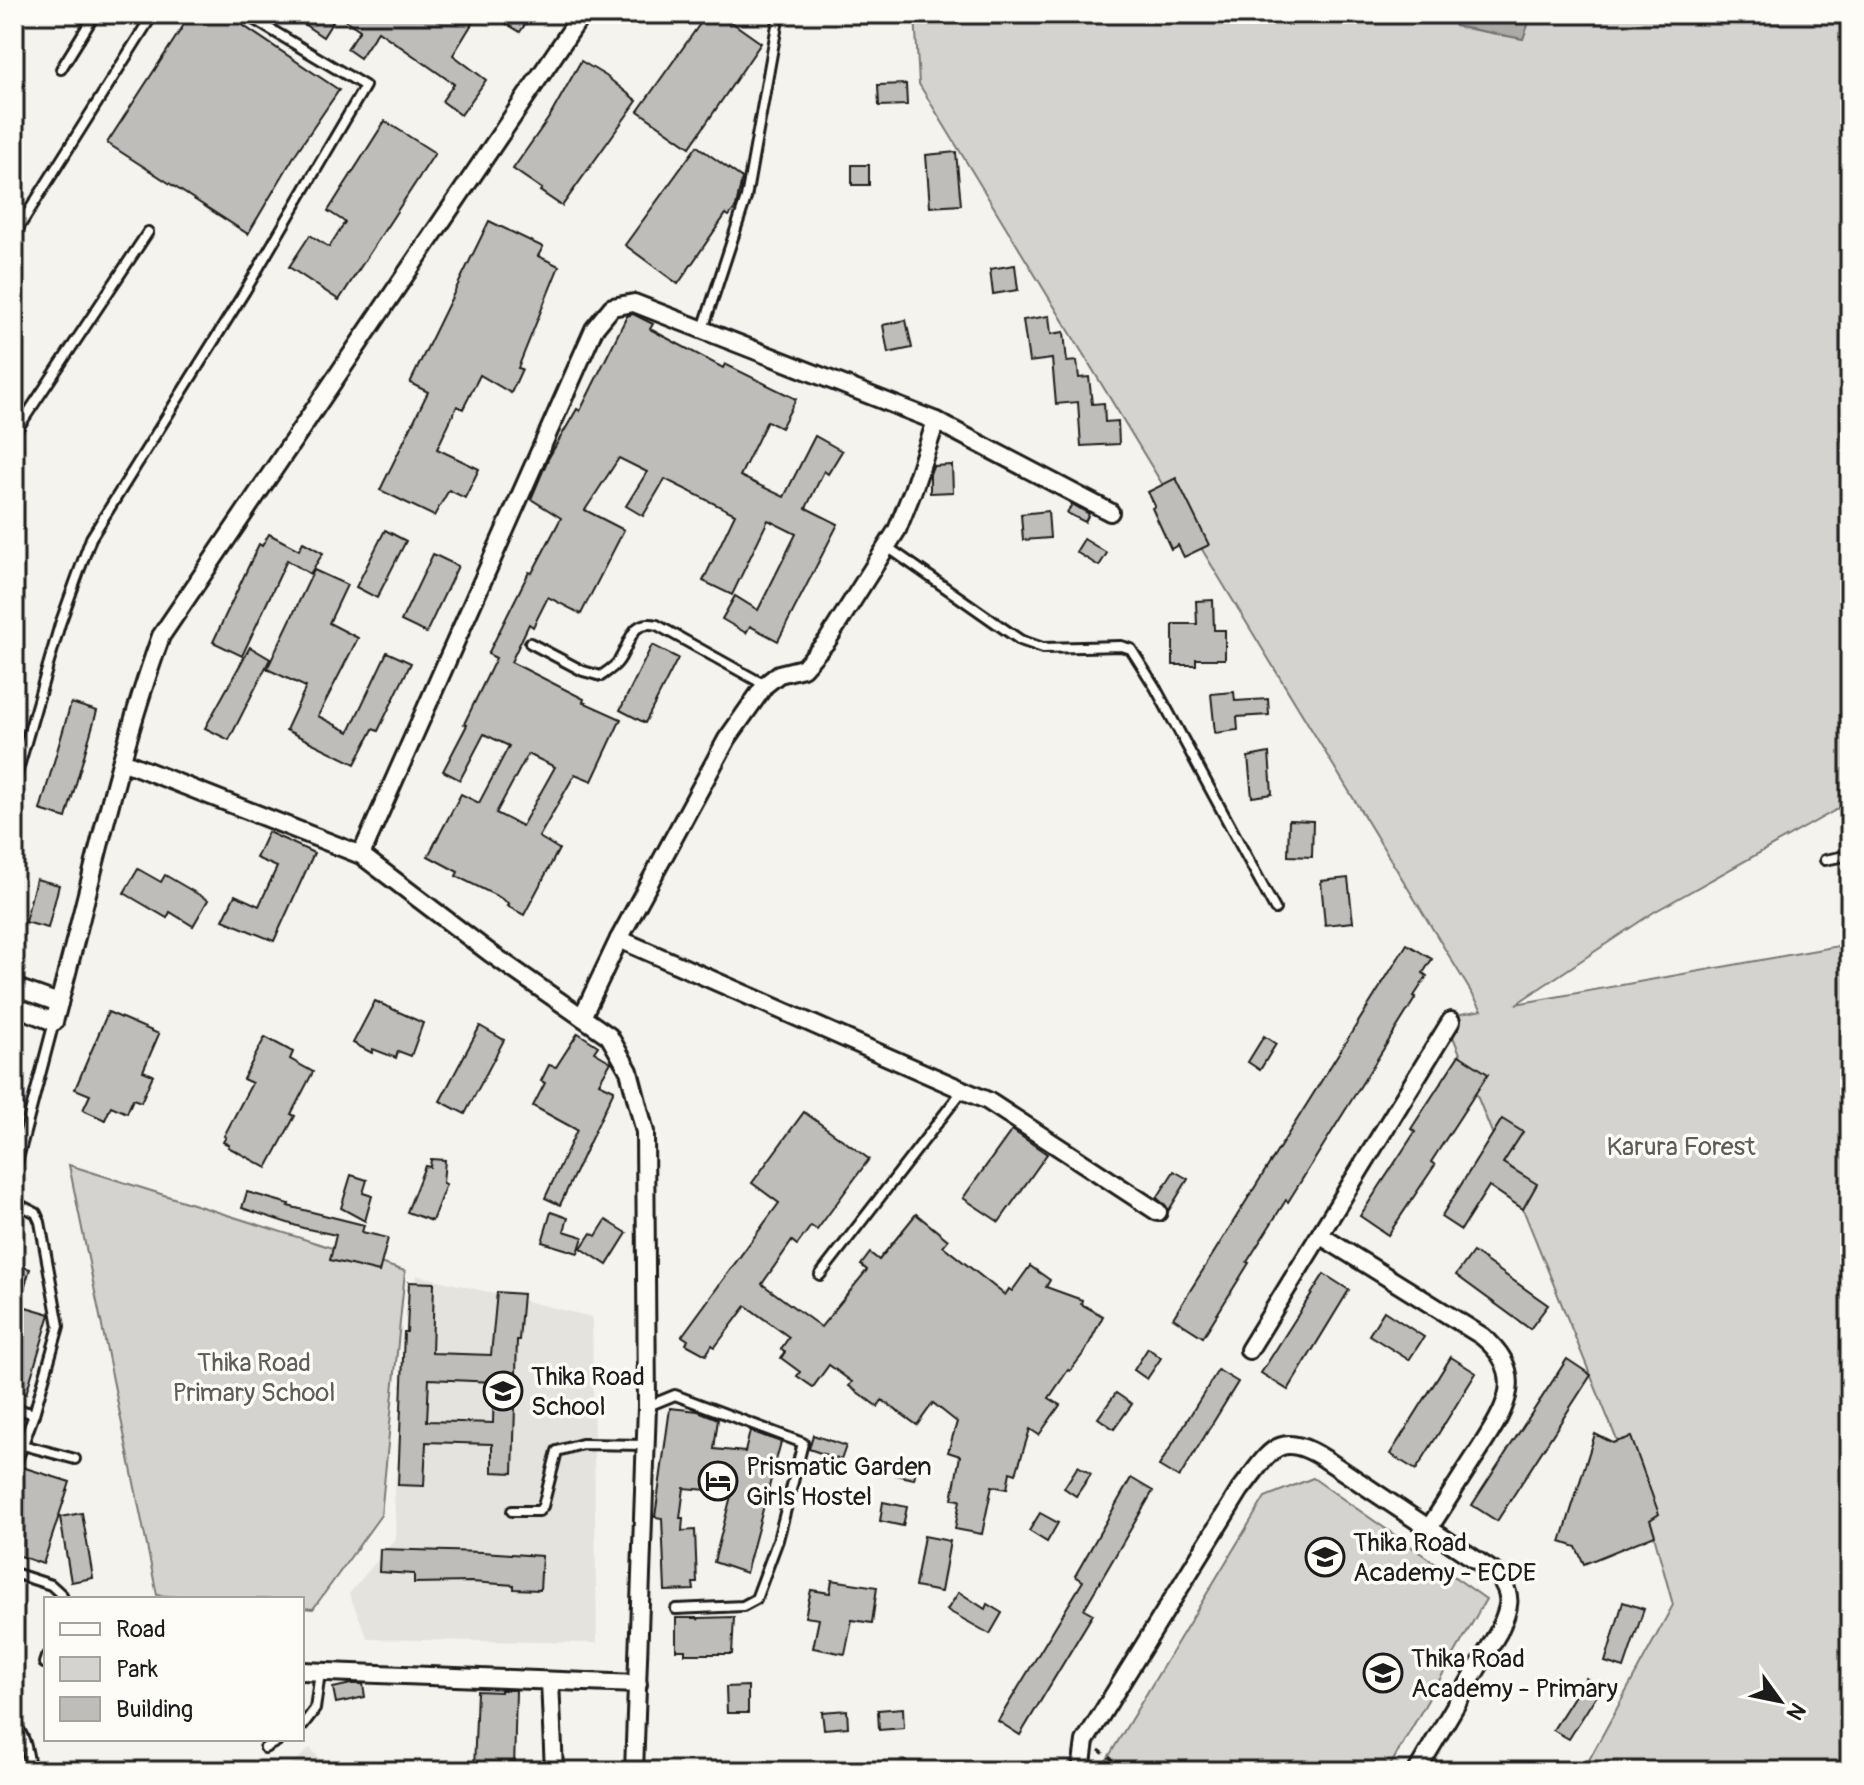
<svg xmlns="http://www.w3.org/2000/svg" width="1864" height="1785" font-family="Pangolin,sans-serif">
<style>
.built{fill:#e4e3de}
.green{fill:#d4d3cf;stroke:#787876;stroke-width:2}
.water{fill:#abaaa6;stroke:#72716f;stroke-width:2}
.building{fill:#bebdba;stroke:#1c1c1c;stroke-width:2;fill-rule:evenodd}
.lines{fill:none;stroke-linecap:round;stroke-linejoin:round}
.lane-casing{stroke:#1c1c1c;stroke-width:14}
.street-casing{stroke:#1c1c1c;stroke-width:22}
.path{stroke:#1c1c1c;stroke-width:3;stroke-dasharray:6 6;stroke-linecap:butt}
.lane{stroke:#fdfcf7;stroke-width:8}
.street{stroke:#fdfcf7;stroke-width:16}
.labels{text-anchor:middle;stroke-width:7;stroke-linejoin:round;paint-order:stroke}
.park-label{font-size:26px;fill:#5c5c5b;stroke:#fdfcf7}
.poi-label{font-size:26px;fill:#1c1c1c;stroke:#fdfcf7;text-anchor:start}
</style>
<rect width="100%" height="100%" fill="#f4f3ee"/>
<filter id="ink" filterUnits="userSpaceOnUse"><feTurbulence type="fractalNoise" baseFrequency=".0125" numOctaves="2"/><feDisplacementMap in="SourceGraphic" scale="16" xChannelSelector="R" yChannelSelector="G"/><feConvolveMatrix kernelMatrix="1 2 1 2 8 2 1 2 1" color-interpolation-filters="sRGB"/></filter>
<g filter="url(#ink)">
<g class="built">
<polygon points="417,1275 592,1317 597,1643 368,1639 349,1594 396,1538 394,1494"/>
<polygon points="310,1748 329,1769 285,1771"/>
</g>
<g class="green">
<polygon points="915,14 1850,14 1850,802 1654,912 1516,1004 1850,944 1850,1771 1583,1771 1673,1605 1651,1524 1445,1017 1482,1010 919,84"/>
<polygon points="69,1165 405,1271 381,1515 313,1609 302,1608 302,1599 202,1599 157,1595"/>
<polygon points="1313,1478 1486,1599 1387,1771 1100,1771 1265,1497"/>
</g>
<g class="water">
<polygon points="1447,14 1532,14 1523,39 1455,26"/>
<path d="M1850,394V461C1837,432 1838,423 1850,394Z"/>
</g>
<g class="building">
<polygon points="191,14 226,14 339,90 296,153 248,234 107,143"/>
<polygon points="289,14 478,14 453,55 486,80 461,115 442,101 454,84 378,31 360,58 347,49 360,30 337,15 323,37"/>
<polygon points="490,14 532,14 520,32"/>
<polygon points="707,14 720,14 761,43 690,147 638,111"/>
<polygon points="581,61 606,76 637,101 562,206 540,191 542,189 513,169 550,116"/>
<polygon points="906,84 907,105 879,106 878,85"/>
<polygon points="385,121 435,153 339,300 289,267 310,235 329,247 345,222 328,211"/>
<polygon points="697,146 742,178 736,207 729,216 726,214 678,284 625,245"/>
<polygon points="956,152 961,205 930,207 926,155"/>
<rect x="852" y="165" width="17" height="20"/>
<polygon points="489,221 543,247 538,256 559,266 518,368 522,369 511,393 480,375 463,409 457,406 437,449 479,469 465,498 449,490 434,516 380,490 428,392 410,383"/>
<polygon points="1015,265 1018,290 993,294 990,269"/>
<path d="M633,314L653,324L650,329L723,368L725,364L796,399L781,428L767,421L740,476L784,497L815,436L842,451L828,474L824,471L806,508L838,524L778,641L750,626L746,633L722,619L735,596L758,610L796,534L768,520L732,595L703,581L735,514L665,479L643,516L626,506L647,472L619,458L585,510L624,530L581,614L548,597L533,627L529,624L511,662L584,699L583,702L621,719L592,781L575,774L539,837L559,849L524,915L507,906L509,904L499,897L456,876L458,872L428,856L461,794L479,803L509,746L484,734L460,780L443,771L467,725L464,724L496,658L488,654L529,572L532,573L561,518L531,499L548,459L577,409L580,411L627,316ZM528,754L555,767L522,826L496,813Z"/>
<polygon points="1049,316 1051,334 1064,332 1067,362 1077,361 1079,378 1089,377 1092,404 1104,403 1105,422 1118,421 1119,444 1081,446 1078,402 1056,404 1052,359 1029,362 1023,320"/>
<polygon points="906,320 912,348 888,353 883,325"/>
<polygon points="952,465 953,492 930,493 930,474 933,466"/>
<polygon points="1176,478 1209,545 1184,557 1178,545 1171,549 1152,508 1155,506 1148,492"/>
<polygon points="1072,504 1089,514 1085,522 1067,513"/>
<polygon points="1048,511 1050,538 1023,540 1021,514"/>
<polygon points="385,530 406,541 377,598 356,587"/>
<polygon points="269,534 299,550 303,542 323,553 310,574 287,560 242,656 213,642 259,544 262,546"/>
<polygon points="1084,539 1107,553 1099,566 1076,552"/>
<polygon points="433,554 458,566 426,633 401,621"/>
<polygon points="314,570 347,585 329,623 358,638 318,716 349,732 387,652 411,663 378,731 373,729 355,764 286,730 306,687 267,669"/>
<polygon points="1213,600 1214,630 1225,630 1225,659 1196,659 1196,665 1173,665 1173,624 1197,624 1196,601"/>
<polygon points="652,645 678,658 645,723 620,710"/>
<polygon points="250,647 270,659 229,740 205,728"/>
<polygon points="1234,692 1235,701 1268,699 1269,715 1237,717 1238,730 1215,733 1211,694"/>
<polygon points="71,703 97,711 66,818 40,810"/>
<polygon points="1269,753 1272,794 1252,797 1248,757"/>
<polygon points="1289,820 1313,821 1312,857 1288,856"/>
<polygon points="268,832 314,853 274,941 223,920 235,895 259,906 277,867 256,858"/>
<polygon points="138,869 161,882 165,875 208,900 193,926 170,912 167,918 124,893"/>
<polygon points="1348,878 1353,922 1325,925 1321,881"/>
<polygon points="36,879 59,885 48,928 25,922"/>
<polygon points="1407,944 1432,959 1423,973 1427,976 1414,996 1416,997 1288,1202 1286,1200 1247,1262 1249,1263 1203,1337 1173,1318"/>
<polygon points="375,1001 423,1023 411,1056 398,1051 396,1058 373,1049 372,1053 353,1043"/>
<polygon points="108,1012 159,1034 143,1071 153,1075 141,1102 133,1099 127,1113 111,1106 105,1120 83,1110 90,1095 75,1089"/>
<polygon points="480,1026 504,1040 465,1114 440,1101"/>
<polygon points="578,1033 598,1046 594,1052 611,1062 599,1083 614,1090 560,1205 545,1198 577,1130 533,1106 545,1083 541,1081 549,1065 556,1067"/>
<polygon points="1264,1036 1276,1044 1260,1070 1248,1062"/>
<polygon points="265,1037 293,1052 290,1059 313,1072 291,1114 295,1116 267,1168 228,1147 229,1145 223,1142 226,1137 224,1136 252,1083 243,1079"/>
<polygon points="1459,1055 1488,1074 1431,1162 1435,1165 1388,1235 1360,1216 1415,1132 1411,1129"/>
<polygon points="804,1112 869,1159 817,1230 811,1226 797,1245 792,1241 762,1284 821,1327 867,1270 861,1265 870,1253 879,1260 916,1214 948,1240 943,1246 1005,1295 1009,1289 1012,1291 1030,1266 1050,1280 1046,1287 1082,1300 1081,1304 1103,1316 1086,1350 1070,1371 1068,1370 1049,1398 1060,1405 1039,1435 1030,1429 1016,1474 1010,1472 1007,1489 992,1486 982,1534 955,1529 960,1500 952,1499 960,1456 948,1452 957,1422 933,1403 917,1425 882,1400 878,1407 849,1386 852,1382 829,1365 813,1387 797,1376 800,1372 781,1358 785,1352 781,1349 789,1337 746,1306 715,1347 712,1345 706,1355 686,1344 688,1340 682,1336 779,1203 752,1183"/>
<polygon points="1502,1119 1523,1132 1503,1163 1537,1184 1523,1209 1489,1186 1461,1230 1441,1217"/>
<polygon points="1012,1130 1047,1154 999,1222 963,1198"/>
<polygon points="431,1159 445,1160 443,1183 446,1184 432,1221 407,1212 425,1166 430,1167"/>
<polygon points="1174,1171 1188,1179 1169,1210 1157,1198"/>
<polygon points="351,1175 367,1180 363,1193 372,1196 365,1221 341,1208"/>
<polygon points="247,1192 289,1204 288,1206 364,1225 362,1232 388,1238 379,1272 330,1260 336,1235 303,1228 242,1208"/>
<polygon points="551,1212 568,1218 564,1231 583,1237 578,1253 542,1242"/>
<polygon points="606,1220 627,1233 607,1265 581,1248 591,1233 596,1236"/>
<polygon points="1473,1252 1548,1305 1530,1329 1456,1275"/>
<polygon points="14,1264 30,1269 19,1305 50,1314 26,1394 14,1390"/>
<polygon points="1324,1274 1349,1290 1288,1390 1261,1373"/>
<path d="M409,1282L434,1283L432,1353L491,1355L497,1292L523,1294L519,1340H517L513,1473L492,1472V1444L426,1442L424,1486L398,1485L404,1332H407ZM429,1379L494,1382L493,1423L427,1421Z"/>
<polygon points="1384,1311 1424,1337 1409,1360 1369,1335"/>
<polygon points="1148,1348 1161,1358 1147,1379 1134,1370"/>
<polygon points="1451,1357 1476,1373 1416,1470 1390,1454"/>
<polygon points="1567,1359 1591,1375 1497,1521 1472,1505"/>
<polygon points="1218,1370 1238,1382 1179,1478 1159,1466"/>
<polygon points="1116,1393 1132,1404 1114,1429 1098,1418"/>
<polygon points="670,1408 698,1411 718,1419 714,1449 745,1452 750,1431 781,1442 746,1573 714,1562 732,1492 684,1488 680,1518 683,1518 682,1531 695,1530 697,1583 693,1583 694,1590 665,1591 662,1518 655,1517"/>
<polygon points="1595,1434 1613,1443 1631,1437 1659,1514 1650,1520 1655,1535 1584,1564 1576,1547 1561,1542"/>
<polygon points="813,1435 846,1446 841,1460 809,1449"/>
<polygon points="899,1462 917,1465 914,1479 896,1475"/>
<polygon points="1078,1466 1091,1474 1076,1496 1064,1488"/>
<polygon points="22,1467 70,1482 43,1564 14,1554 14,1481"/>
<polygon points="1131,1478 1153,1491 1084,1609 1093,1614 1020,1735 998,1721 1083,1581 1075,1576"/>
<polygon points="883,1502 907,1507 903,1526 880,1521"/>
<polygon points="82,1513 93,1578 71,1582 60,1517"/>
<polygon points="1040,1513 1058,1523 1047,1542 1029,1531"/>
<polygon points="924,1536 950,1541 941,1592 915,1587"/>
<polygon points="380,1549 482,1552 542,1556 540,1590 514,1589 514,1585 471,1582 414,1583 414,1574 379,1572"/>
<polygon points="832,1580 877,1587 872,1623 852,1620 845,1654 813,1648 819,1619 805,1617 811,1590 830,1593"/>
<polygon points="959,1592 985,1609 987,1604 1002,1613 990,1634 947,1610"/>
<polygon points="1623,1602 1644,1609 1624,1668 1605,1662"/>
<polygon points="734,1617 732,1654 685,1654 685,1650 676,1650 676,1618 698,1618 698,1620 699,1618"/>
<polygon points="1586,1678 1601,1688 1569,1739 1553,1730"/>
<polygon points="351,1684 363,1684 365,1697 336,1703 333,1688"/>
<polygon points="748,1686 748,1713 727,1713 726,1687"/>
<polygon points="501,1690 516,1690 514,1770 474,1770 477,1691 501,1692"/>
<polygon points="903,1708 904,1728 879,1730 878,1710"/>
<polygon points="847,1710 848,1727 824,1729 822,1712"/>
</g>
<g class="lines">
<defs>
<g id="lane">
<polyline points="61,69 95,14"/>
<polyline points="14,235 153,14"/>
<polyline points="703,329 746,198 779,14"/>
<polyline points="14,434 148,232"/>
<polyline points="886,546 1020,640 1043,648 1121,646 1131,649 1155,687 1275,909"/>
<path d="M530,643L583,671L601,676C606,672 613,668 617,663C631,646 629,618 657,625L765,685"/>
<polyline points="14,784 60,624 91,538 245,291 365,86 245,14"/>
<polyline points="1825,860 1850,855"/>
<polyline points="1849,914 1850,914"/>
<polyline points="14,1174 54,1022"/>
<polyline points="14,1202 36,1213 40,1222 59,1326 34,1414 14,1469"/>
<polyline points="820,1275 963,1090"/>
<polyline points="648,1406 675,1395 803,1443 778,1540 756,1599 743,1606 676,1609"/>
<polyline points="14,1408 34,1414"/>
<polyline points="23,1445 75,1459"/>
<polyline points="512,1511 539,1511 543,1506 557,1451 582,1444 646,1445"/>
<polyline points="14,1573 51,1585 62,1595 63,1599"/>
<polyline points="44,1663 46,1657"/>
<path d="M14,1724C27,1737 27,1754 31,1771"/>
<polyline points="302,1726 315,1709 320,1672"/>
<polyline points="265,1748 281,1739"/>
</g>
<g id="street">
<polyline points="122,761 361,855 490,953 609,1036 629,1071 645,1132 647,1407 634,1771"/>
<polyline points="361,855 594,329 612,307 634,303 936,421 1110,512"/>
<polyline points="619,939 988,1101 1158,1212"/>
<polyline points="14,987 59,1003"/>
<path d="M14,1006L54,1022C89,893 116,761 161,636L582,14"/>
<polyline points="582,1017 619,939 727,739 765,685 779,674 803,668 827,641 897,530 913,490 936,421"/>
<path d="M1321,1236L1482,1336C1531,1376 1503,1412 1476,1455C1460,1479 1445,1504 1429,1528"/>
<polyline points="1249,1350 1451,1021"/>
<polyline points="302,1671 638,1684"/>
<polyline points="550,1681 554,1771"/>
<path d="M1081,1771L1085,1741L1240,1490C1270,1453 1276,1428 1325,1459L1497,1574C1515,1597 1509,1608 1498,1633L1417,1771"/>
</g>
</defs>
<use href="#lane" class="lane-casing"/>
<use href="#street" class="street-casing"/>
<polyline class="path" points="1099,1750 1128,1771"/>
<use href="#lane" class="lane"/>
<use href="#street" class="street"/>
</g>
</g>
<defs>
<symbol id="school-ring" viewBox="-11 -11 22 22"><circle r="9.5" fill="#fdfcf7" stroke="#1c1c1c" stroke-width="1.5"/><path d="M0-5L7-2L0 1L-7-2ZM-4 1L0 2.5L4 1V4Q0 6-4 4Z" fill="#1c1c1c"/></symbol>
<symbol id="hotel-ring" viewBox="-11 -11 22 22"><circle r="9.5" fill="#fdfcf7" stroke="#1c1c1c" stroke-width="1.5"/><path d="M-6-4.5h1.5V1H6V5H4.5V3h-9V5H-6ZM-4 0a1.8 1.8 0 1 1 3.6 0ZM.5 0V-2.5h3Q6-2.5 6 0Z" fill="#1c1c1c"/></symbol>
</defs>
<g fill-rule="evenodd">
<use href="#school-ring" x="481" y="1369" width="44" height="44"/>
<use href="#hotel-ring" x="696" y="1459" width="44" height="44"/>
<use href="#school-ring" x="1303" y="1535" width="44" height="44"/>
<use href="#school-ring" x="1361" y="1651" width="44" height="44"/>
</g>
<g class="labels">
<g class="park-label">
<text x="1681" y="1155">Karura Forest</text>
<text x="254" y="1371">Thika Road<tspan x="254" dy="30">Primary School</tspan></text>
</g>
<g class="poi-label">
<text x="531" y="1385">Thika Road<tspan x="531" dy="30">School</tspan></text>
<text x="746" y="1475">Prismatic Garden<tspan x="746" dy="30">Girls Hostel</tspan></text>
<text x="1353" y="1551">Thika Road<tspan x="1353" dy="30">Academy - ECDE</tspan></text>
<text x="1411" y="1667">Thika Road<tspan x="1411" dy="30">Academy - Primary</tspan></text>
</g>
</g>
<rect width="1864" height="1785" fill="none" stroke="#fdfcf7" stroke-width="48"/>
<rect x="24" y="24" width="1816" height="1737" fill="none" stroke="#1c1c1c" stroke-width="3" filter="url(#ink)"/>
<rect x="44" y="1597" width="260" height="144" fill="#fdfcf7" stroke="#a3a29f" stroke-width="2"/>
<rect x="60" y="1623" width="40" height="12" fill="#fdfcf7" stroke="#a3a29f" stroke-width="2"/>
<text x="116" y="1637" font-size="24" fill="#1c1c1c">Road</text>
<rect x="60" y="1657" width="40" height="24" fill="#d4d3cf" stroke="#a3a29f" stroke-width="2"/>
<text x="116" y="1677" font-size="24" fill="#1c1c1c">Park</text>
<rect x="60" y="1697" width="40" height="24" fill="#bebdba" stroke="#a3a29f" stroke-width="2"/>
<text x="116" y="1717" font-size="24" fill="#1c1c1c">Building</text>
<g transform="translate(1780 1701) rotate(123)" stroke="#fdfcf7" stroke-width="6" paint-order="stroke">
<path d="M0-6L14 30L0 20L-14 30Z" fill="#1c1c1c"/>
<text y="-12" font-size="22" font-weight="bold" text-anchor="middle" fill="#1c1c1c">N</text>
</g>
</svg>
